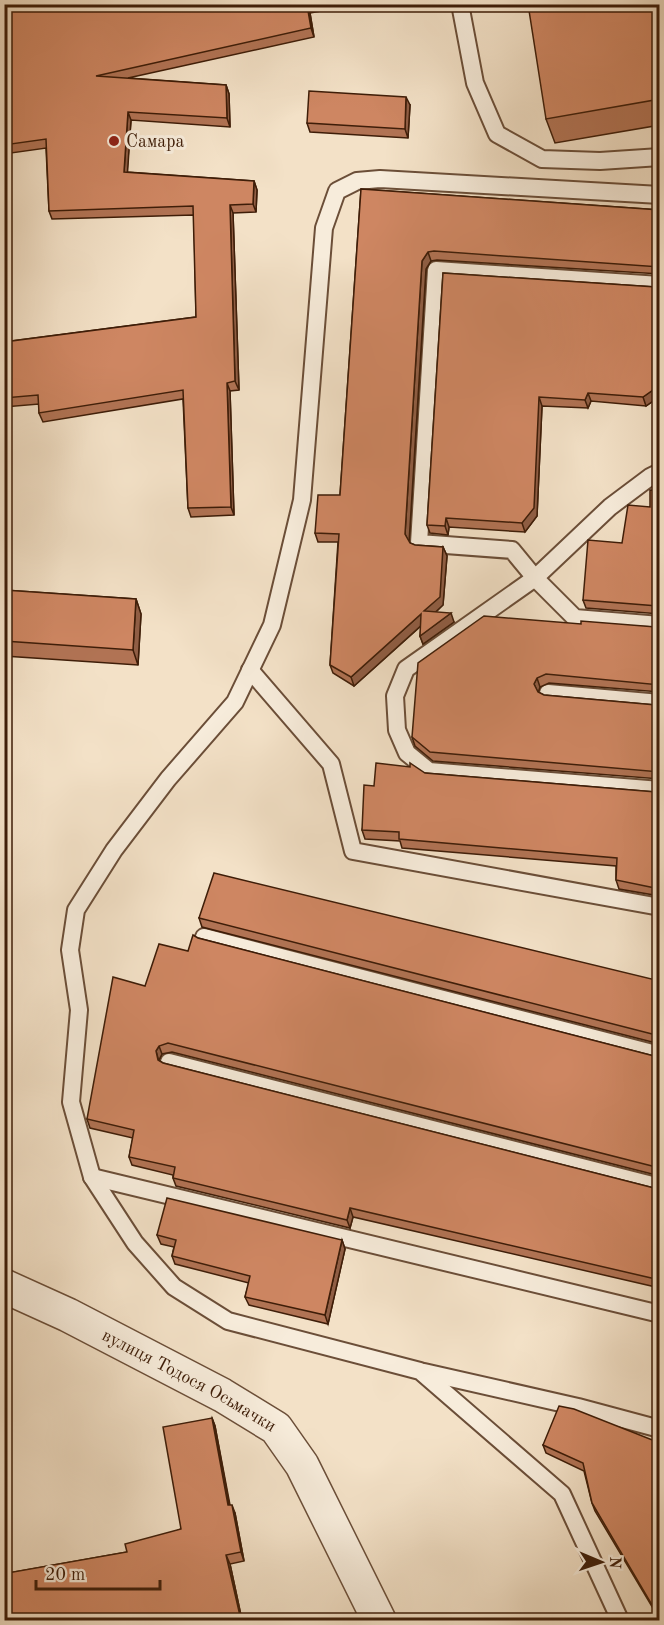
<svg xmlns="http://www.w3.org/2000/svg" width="664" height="1625" font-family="'Old Standard TT',serif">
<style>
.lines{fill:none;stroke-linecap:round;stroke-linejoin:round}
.service-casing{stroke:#6b4e38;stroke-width:20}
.minor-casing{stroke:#6b4e38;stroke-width:36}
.service{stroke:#f7ecdb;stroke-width:16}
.minor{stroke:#f7ecdb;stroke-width:33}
.wall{fill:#b17354;stroke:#3e1d08;stroke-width:1.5}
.shaded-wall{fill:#905e45;stroke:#3e1d08;stroke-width:1.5}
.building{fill:#ce8662;stroke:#3e1d08;stroke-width:1.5}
.poi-dot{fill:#8f2418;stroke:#f7ecdb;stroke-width:2}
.labels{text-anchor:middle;stroke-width:6;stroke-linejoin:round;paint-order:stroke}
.poi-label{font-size:18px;fill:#3e1d08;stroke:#f7ecdb;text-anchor:start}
.street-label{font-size:18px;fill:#3e1d08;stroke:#f7ecdb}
</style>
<rect width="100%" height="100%" fill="#f3e1c7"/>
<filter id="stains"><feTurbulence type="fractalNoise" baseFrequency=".00333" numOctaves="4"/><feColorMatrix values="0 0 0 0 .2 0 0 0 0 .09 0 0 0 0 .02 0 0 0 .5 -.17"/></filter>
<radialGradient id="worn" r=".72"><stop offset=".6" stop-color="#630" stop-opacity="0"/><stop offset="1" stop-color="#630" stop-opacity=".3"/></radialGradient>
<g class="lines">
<defs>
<g id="service">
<polyline points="460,4 475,83 497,134 542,159 600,161 660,157"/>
<polyline points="660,285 436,270 419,543 512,550 535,578 575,618 660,625"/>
<polyline points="660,472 650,477 610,507 535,578 406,669 395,696 397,730 407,753 429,771 660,790"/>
<polyline points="250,670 331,764 353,851 660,907"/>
<polyline points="548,693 660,703"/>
<polyline points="204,937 660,1055"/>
<polyline points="169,1062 660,1187"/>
<polyline points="92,1177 660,1314"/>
<polyline points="424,1372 578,1407 660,1429"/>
<polyline points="620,1620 562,1494 420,1371 228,1321 174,1287 135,1243 92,1177 71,1102 79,1010 70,950 76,910 114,850 168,779 235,702 272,625 302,500 324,228 337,191 357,181 380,179 660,195"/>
</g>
<g id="minor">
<path id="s1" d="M4,1286L68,1315L222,1395L276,1428L302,1465L379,1620"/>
</g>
</defs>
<use href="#service" class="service-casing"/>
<use href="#minor" class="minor-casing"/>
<use href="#service" class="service"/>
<use href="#minor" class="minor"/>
</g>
<g class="wall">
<polygon points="4,4 359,4 310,13 314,37 128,78 226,85 229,94 230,127 131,120 127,172 254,181 257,190 256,212 233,213 239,390 230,391 234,515 191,517 188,508 183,399 43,422 39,413 39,404 4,407 4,342 196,317 194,215 52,219 49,211 46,148 4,154"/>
<polygon points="660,4 660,125 555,143 546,119"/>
<polygon points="410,105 408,138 310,132 307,123"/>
<polygon points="361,189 660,210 660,274 437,260 431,261 426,269 409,541 410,543 415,545 443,547 447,556 443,605 436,612 454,622 423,644 420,636 421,626 354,686 333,673 330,665 338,542 318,542 315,533 340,495"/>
<polygon points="443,273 656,287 660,285 660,396 646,406 591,401 588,408 542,406 537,516 525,532 449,527 448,535 430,533 427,525"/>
<polygon points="660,491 660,614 586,608 583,600 622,543 650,507"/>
<polygon points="4,590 136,599 141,614 138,665 4,656"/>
<polygon points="581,624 656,627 660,625 660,692 549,683 540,687 538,692 544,695 656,705 660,704 660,779 433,761 415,746 412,737"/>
<polygon points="425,773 656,792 660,791 660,896 619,889 616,880 616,866 402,848 400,841 365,839 362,830 374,786"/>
<polygon points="199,918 660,981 660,1044 202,927"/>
<polygon points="198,938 654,1056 660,1056 660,1176 172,1052 162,1054 159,1060 163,1063 654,1188 660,1188 660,1288 353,1217 350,1228 176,1186 173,1178 173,1175 132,1165 129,1157 133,1138 90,1128 87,1119 145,986 188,951"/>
<polygon points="157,1235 342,1240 345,1249 328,1324 249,1305 245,1297 249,1283 175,1264 172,1256 174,1247 161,1244"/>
<polygon points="212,1418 215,1426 230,1505 235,1513 244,1561 230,1564 242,1620 4,1620 9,1573 127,1552 181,1529"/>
<polygon points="660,1443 660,1620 595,1511 592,1503 584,1471 546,1453 543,1445"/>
</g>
<g class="shaded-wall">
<polygon points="307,5 310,13 314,37 311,28"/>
<polygon points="226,85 229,94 230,127 227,118"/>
<polygon points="406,97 410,105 408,138 405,129"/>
<polygon points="128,112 131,120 127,180 124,172"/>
<polygon points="254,181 257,190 256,212 253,204"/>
<polygon points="230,205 233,213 239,390 235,381"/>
<polygon points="428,252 431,261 426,269 409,543 405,534 422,261"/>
<polygon points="227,383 230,391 234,515 231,507"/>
<polygon points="660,385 660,396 646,406 643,397"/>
<polygon points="588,393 591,401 588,408 585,400"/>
<polygon points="539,397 542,406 537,516 525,532 522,523"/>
<polygon points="446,518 449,527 448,535 445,526"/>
<polygon points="443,547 447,556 443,605 427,620 424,611"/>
<polygon points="136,599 141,614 138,665 133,650"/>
<polygon points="451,613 454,622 423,644 420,636"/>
<polygon points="421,614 425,622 354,686 351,677"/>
<polygon points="537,678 540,687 538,693 534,684"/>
<polygon points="159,1046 162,1054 159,1060 161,1069 156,1051"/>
<polygon points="350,1208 353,1217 350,1228 347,1220"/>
<polygon points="342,1240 345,1249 328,1324 325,1315"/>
<polygon points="212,1418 215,1426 231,1514 228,1505"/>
<polygon points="232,1505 235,1513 244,1561 241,1552"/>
<polygon points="4,1549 11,1581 8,1573 4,1557"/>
<polygon points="226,1555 230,1564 242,1620 241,1620"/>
</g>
<g class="building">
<polygon points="4,4 309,4 307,5 311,28 96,76 226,85 227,118 128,112 124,172 254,181 253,204 230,205 235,381 227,383 231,507 188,508 183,390 39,413 38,395 4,398 4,342 196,317 193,206 49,211 46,139 4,145"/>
<polygon points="528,4 660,4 660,99 546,119"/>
<polygon points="309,91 406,97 405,129 307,123"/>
<polygon points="361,189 660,210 660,267 434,251 428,252 422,261 405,534 410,543 415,545 443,547 440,597 424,611 451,613 420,636 421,614 351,677 330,665 339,534 315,533 318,495 340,495"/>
<polygon points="443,273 656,287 660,285 660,385 643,397 588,393 585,400 539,397 534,508 522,523 446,518 445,526 427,525"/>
<polygon points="650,490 660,491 660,607 658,606 583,600 588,540 622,543 628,505 650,507"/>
<polygon points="4,590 136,599 133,650 4,641"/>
<polygon points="484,616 581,624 581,621 656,627 660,625 660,685 546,674 537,678 534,684 538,692 544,695 656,705 660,704 660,772 430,752 412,737 418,663"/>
<polygon points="376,763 410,767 410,763 425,773 656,792 660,791 660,889 616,880 617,858 399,839 399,832 362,830 364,785 374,786"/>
<polygon points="214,873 660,981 660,1036 199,918"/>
<polygon points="193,935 198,938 654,1056 660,1056 660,1168 168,1043 159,1046 156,1051 158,1060 163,1063 654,1188 660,1188 660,1280 350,1208 347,1220 173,1178 175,1167 129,1157 134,1130 87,1119 113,977 145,986 159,944 188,951"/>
<polygon points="167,1198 342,1240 325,1315 245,1297 250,1276 172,1256 176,1240 157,1235"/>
<polygon points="559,1406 574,1409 660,1443 660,1620 648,1620 647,1618 658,1615 592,1503 583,1463 543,1445"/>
<polygon points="212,1418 228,1505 232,1505 241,1552 226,1555 241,1620 4,1620 4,1557 8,1573 127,1552 125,1544 181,1529 163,1427"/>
</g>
<circle class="poi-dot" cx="114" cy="141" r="6"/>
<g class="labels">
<g class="poi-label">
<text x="126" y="147">Самара</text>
</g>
<g class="street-label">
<text dy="6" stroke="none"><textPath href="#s1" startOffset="208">вулиця Тодося Осьмачки</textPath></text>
</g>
</g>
<rect width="664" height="1625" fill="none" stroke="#f3e1c7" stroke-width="24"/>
<rect x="6" y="6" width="652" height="1613" fill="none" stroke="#3e1d08" stroke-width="3"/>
<rect x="12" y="12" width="640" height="1601" fill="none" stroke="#3e1d08" stroke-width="1.5"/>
<g transform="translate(601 1562) rotate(92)" stroke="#f7ecdb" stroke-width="4.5" paint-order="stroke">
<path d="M0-4.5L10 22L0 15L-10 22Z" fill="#3e1d08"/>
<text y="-9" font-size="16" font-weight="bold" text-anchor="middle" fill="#3e1d08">N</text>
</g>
<path d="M36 1580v9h124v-9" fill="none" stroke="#3e1d08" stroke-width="3"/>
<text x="45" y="1580" font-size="18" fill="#3e1d08" stroke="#f7ecdb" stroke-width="4.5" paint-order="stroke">20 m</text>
<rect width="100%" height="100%" filter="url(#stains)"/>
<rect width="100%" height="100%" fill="url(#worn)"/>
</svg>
